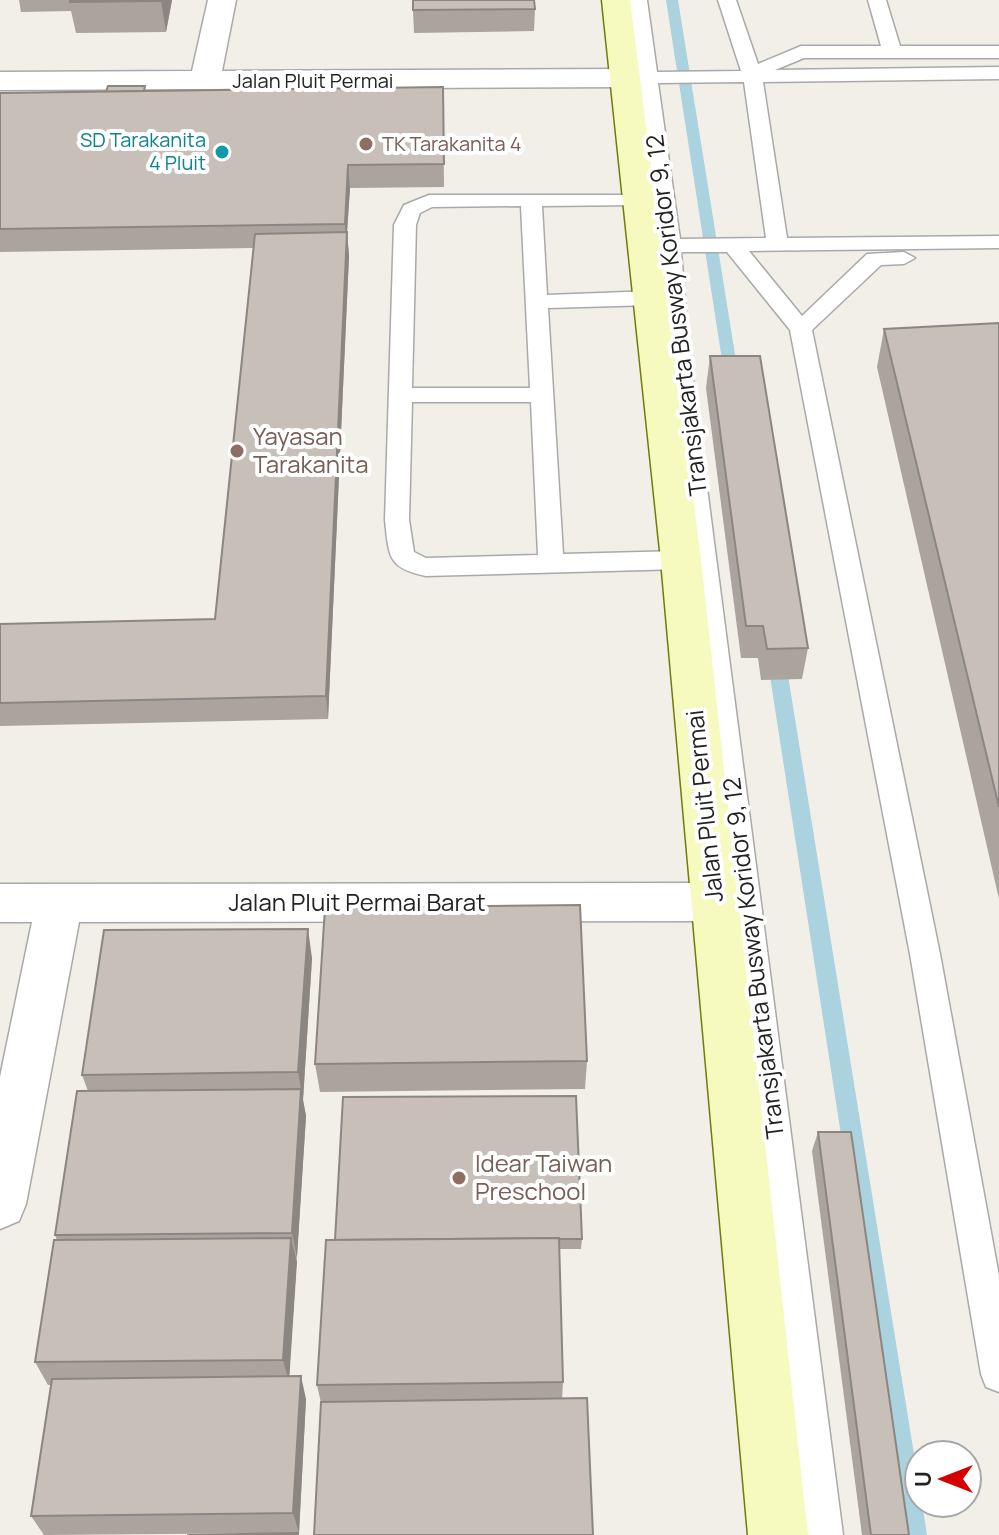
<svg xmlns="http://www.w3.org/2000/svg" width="999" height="1535" font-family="Manrope,sans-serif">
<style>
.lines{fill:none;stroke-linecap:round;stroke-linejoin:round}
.stream{fill:#aad3df;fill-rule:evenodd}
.lane-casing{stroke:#a9a9a9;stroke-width:3}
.street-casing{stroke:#a9a9a9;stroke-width:3}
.secondary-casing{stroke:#707d05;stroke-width:3}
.lane{fill:#fff;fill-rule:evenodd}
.street{fill:#fff;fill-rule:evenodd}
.secondary{fill:#f7fabf;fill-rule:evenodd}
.wall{fill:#aba49e}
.shaded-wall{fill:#8b8681}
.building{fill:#c7bfb8;stroke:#8b8681;stroke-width:2}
.education-dot{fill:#8d6e63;stroke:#fff;stroke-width:3}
.culture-dot{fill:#0f9aa8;stroke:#fff;stroke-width:3}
.labels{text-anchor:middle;stroke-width:8;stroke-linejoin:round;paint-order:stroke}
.far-street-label{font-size:20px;fill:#222;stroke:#fff}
.far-culture-label{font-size:20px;fill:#0d838f;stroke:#fff;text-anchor:end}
.far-education-label{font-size:20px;fill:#785e54;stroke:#fff;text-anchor:start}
.street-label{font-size:24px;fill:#222;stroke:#fff}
.education-label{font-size:24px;fill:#785e54;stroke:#fff;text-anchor:start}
</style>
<rect width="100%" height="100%" fill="#f2efe9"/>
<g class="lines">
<g class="stream">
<polygon points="666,0 678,0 739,379 732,384 725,379"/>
<polygon points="776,651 785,657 919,1485 919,1503 922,1503 927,1535 903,1535 767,657"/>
</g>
<defs>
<path id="lane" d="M629,0H647L657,72L741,71L718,0H736L758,64L801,46H881L868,0H886L900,46H999V58H804L775,70L999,67V79L763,82L787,238L999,236V248L749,251L802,316L867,254L904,252L915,258L904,264L881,265L812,330L940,954L999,1276V1392L986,1387L981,1374L910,954L790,330L727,252H681L690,357L843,1535H805L692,563L681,569L426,576C387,568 389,556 385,520L394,225L404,205L429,195H648L651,199L641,205L542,206L547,295L653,291L663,297L660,252L644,251L641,246L644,241L659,240L639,84L624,82L621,78L624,74L638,72ZM744,82L766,238L680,239L658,83ZM521,206L530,388H412L416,225L420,213L432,207ZM663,299L691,555L681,551L563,554L548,308L653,305ZM412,402H531L538,555L426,558L414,552L409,520Z"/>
<g id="street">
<polygon points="208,0 236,0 222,71 626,69 637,72 641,78 637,84 626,87 0,90 0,72 192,71"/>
<polygon points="714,883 731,888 737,902 731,916 714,921 79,922 26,1204 19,1221 0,1229 0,1077 32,922 0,922 0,884"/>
</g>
<polygon id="secondary" points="602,0 630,0 701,560 808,1535 748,1535 661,560"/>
</defs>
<use href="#lane" class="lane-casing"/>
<use href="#street" class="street-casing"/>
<use href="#secondary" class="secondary-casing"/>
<use href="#lane" class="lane"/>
<use href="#street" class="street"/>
<use href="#secondary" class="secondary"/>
</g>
<g class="wall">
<polygon points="19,0 172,0 166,32 76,33 71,11 21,12"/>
<polygon points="535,9 534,31 414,33 413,10"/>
<polygon points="443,87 444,187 350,188 347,232 349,256 328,719 0,726 0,624 215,619 253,248 0,252 0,93"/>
<polygon points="999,323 999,899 877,367 884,329"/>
<polygon points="710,356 808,648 802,679 761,680 758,658 741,658 706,388"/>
<polygon points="312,958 303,1100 306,1116 289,1376 306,1399 299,1533 44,1535 31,1516 51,1385 48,1385 35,1362 57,1240 55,1235 88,1091 82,1075"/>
<polygon points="587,1061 585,1089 320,1092 315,1064"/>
<polygon points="818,1132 909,1535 862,1535 812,1151"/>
<polygon points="582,1239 581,1249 559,1249 563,1382 562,1399 321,1403 317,1385 326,1240"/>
</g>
<g class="shaded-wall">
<polygon points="161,0 172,0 166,32 161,1"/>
<polygon points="348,165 350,188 346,247 345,224"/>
<polygon points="347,232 349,256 328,719 326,696"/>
<polygon points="308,929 312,958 303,1100 298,1072"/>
<polygon points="301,1089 306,1116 297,1258 292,1233"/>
<polygon points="291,1238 297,1262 289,1382 283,1360"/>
<polygon points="301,1376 306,1399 299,1533 293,1513"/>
</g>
<g class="building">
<polygon points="70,0 161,0 161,1 70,2"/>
<polygon points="413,0 534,0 535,9 413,10"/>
<polygon points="108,86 145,86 144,91 106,92"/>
<polygon points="443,87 444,164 348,165 345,224 0,229 0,93"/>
<polygon points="347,232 326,696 0,703 0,624 215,619 255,234"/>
<polygon points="999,323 999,807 884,329"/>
<polygon points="710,356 760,356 808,648 767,649 763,626 746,626"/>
<polygon points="580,905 587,1061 315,1064 325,908"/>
<polygon points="308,929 298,1072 82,1075 104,930"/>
<polygon points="301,1089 292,1233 55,1235 77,1091"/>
<polygon points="576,1096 582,1239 559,1239 559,1238 335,1240 343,1097"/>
<polygon points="818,1132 851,1132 909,1535 871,1535"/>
<polygon points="291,1238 283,1360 35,1362 54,1240"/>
<polygon points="559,1238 563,1382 317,1385 326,1240"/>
<polygon points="301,1376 293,1513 31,1516 52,1379"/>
<polygon points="587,1398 593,1535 314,1535 321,1402"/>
<polygon points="298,1533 298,1535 187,1535"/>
</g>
<g class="education-dot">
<circle cx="366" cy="144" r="8"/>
<circle cx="237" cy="451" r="8"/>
<circle cx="459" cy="1178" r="8"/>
</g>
<circle class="culture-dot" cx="222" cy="152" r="8"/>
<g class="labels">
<g class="far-street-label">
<text x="313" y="88">Jalan Pluit Permai</text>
</g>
<g class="far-culture-label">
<text x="206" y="147">SD Tarakanita<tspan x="206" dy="23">4 Pluit</tspan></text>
</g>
<g class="far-education-label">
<text x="382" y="151">TK Tarakanita 4</text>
</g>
<g class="street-label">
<text transform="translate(677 315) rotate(-97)" y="8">Transjakarta Busway Koridor 9, 12</text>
<text transform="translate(705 806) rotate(-96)" y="8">Jalan Pluit Permai</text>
<text x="357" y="911">Jalan Pluit Permai Barat</text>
<text transform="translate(754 958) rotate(-97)" y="8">Transjakarta Busway Koridor 9, 12</text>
</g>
<g class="education-label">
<text x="253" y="445">Yayasan<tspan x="253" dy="28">Tarakanita</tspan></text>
<text x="475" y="1172">Idear Taiwan<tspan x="475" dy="28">Preschool</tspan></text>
</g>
</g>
<g transform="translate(943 1479) rotate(270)"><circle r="38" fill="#ffffff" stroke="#a7a7a7" stroke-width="2"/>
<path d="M0-6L14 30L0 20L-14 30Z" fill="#d40000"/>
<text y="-12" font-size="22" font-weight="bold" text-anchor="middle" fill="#222222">U</text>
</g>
</svg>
